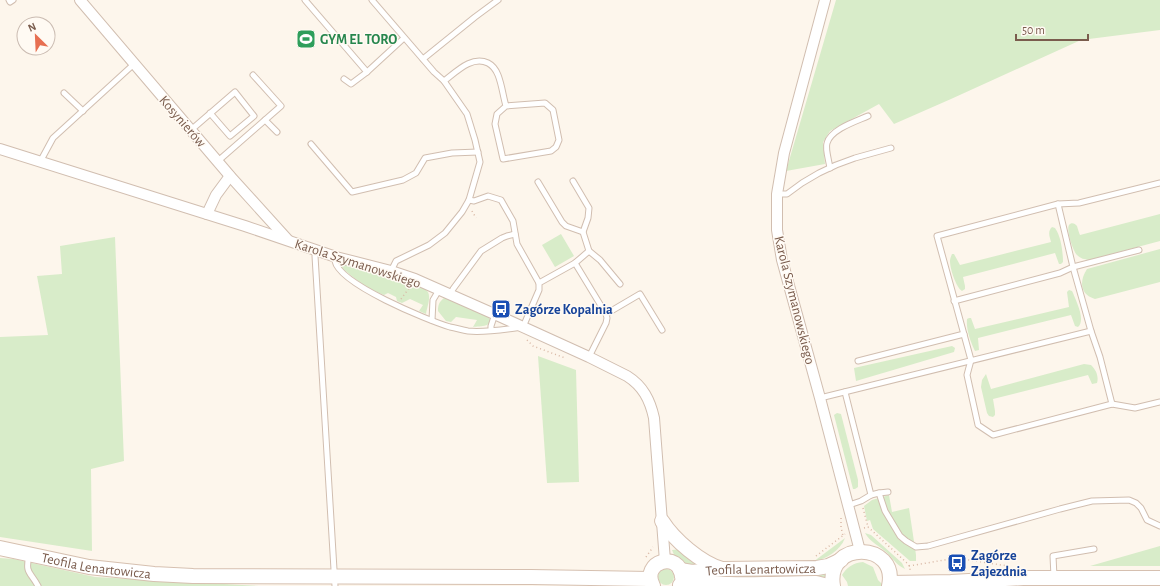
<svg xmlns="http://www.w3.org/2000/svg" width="1160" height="586" font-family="'Alegreya Sans',sans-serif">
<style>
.green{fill:#d8ecc9}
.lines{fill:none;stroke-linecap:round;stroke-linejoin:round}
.lane-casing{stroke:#d1beb0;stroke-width:7}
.street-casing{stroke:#d1beb0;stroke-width:12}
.secondary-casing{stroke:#d6c0b0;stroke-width:16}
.path{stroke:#d9b8a5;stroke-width:1.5;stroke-dasharray:1 3;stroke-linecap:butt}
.lane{stroke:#fff;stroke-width:5}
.street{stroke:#fff;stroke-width:10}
.secondary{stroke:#fff;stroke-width:14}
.labels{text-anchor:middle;stroke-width:3;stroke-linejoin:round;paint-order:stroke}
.leisure-label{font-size:14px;font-weight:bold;fill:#27864d;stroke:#fffaf3;text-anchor:start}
.street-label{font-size:14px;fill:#7a5c4d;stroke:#fffaf3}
.transit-label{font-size:14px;font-weight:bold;fill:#164399;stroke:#fffaf3;text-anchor:start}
</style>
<rect width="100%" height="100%" fill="#fdf6ec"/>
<g class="green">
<polygon points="836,0 1160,0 1160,30 1081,40 951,99 894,124 879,104 830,131 823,142 825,164 786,171"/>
<path d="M1160,214V241L1089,260C1084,259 1081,259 1077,255C1073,251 1066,230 1069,225C1071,222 1075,223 1077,226C1078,229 1079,233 1080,235Z"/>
<path d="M1052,227L1055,228C1061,236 1063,252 1063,262L1061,264H1059L1055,253L963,277L965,286V289L962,291C956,287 950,269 950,261C950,259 951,256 952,254H954L960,265L1051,242C1050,237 1047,232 1052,227Z"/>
<polygon points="561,234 574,256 555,267 542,245"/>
<polygon points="115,237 124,461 91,469 92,551 0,537 0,337 48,335 37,276 62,274 60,246"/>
<path d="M1160,249V282L1095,299C1080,295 1079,281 1087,269Z"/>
<path d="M343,263C358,267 420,280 428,292C431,298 427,307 426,314L419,311L423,305L410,299L402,303L397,301L396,297L388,293L384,295C367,289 355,279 342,268L341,266Z"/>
<path d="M1069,290L1072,291L1073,293C1076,301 1086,320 1078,327L1075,326L1071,315L978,338L979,350L975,351L974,349C970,340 966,329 967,319L969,318H971L975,329L1069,307L1067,292Z"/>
<path d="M444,298L488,316C496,327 480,326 473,327L477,320L456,317L451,322L446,321L438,311C438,305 439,302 444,298Z"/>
<polygon points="952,346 955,348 954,352 856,381 854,368"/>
<polygon points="538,356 576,370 579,482 547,483"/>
<path d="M1084,364L1091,365C1096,370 1099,376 1097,383L1092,384L1088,375L993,399L995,411V415L993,417L989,416L987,413L981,387L982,380L986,374L991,389Z"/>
<polygon points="837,413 841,414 858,480 858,487 855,489 853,489 834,415"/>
<polygon points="889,495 892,512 909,508 916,555 916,561 910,561 873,529 870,520 867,521 864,506 872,500"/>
<path d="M865,533L871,535L902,563L905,569C896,565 893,558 886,552C878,545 870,542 865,533Z"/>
<path d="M845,538C840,551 826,559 813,562Z"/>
<polygon points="1160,546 1160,566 1090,566"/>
<polygon points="683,549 705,568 690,569 675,557 672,550"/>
<polygon points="0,558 14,559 95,577 259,586 0,586"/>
<path d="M863,562L873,567L878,580L882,584V586H848L847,582L842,575C847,567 853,563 863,562Z"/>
<circle cx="666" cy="577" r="8"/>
<polygon points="828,573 828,577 688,579 688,575"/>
</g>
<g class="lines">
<defs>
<g id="lane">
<polyline points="9,0 10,2 13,0"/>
<polyline points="305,0 367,72"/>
<polyline points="372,0 434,72 444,81 467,114 475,140 480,162 469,200 462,212 445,233 429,245 396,261 391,271"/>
<polyline points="423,59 475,17 498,0"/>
<polyline points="344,79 351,84 367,72 404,38"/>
<path d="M444,81C456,72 472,55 488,63C492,65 496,70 498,75C502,85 503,96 506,106L497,114L495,124L503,159L551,151L556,147L559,140L553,110L545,103L506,106"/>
<polyline points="64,93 83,111"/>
<polyline points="265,120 277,132"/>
<polyline points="191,130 235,92 254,116 230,136 210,113"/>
<polyline points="311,144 352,192 403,180 416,173 425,158 452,153 478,152"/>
<polyline points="218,161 281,106 253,75"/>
<polyline points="40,162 53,138 134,64"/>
<path d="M830,168C829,161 825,149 827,143C831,129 857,121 868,116"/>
<polyline points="573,181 589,208 588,218 583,232"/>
<polyline points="1160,183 1079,203 1058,204 937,236 971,360 967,375 978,425 993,435 1112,404 1135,408 1160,402"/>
<polyline points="777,194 787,194 802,183 819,173 836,165 855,158 891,148"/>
<polyline points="469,200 474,201 488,196 501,200 513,221 517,244 539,283"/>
<polyline points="1058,204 1073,267 1091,331 1100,357 1112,404"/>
<polyline points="316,250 315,256 335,586"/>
<polyline points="589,251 600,260 620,284"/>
<path d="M336,257L335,261C339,284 427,320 450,327C456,328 462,330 468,331C485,333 506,329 523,327L539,290V283L575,263L589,251L583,232L566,226L562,222L538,182"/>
<polyline points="575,263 606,314 640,294 662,330"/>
<polyline points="450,295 453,289 481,251 502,238 507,236 515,234"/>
<polyline points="954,301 1060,273 1073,267 1139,250"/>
<polyline points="432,320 433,300 439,290"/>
<polyline points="491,330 491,326 495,314"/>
<polyline points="589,357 606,323 607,318 606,314"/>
<polyline points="858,361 964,334"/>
<polyline points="845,392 871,495 861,501 849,505"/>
<polyline points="820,398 1091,331"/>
<polyline points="879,493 885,511 900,536 906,541 916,547 928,546 1060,509 1092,501 1129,500 1136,503 1141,508 1147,520 1160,526"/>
<polyline points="871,495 879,493 888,492"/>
<path d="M29,555C25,574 30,571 38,586"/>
<polyline points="1054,577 1053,556 1094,549"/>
</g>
<g id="street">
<polyline points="80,0 230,176 288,240"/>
<polyline points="825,0 784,153 777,194 777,230 782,260 820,398 860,551"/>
<path d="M0,149L245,226L336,257L391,271L415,279L501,317L589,357L627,376C643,386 650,400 654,418L665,561"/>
<polyline points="207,214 216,195 230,176"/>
</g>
<g id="secondary">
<path d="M662,521C674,540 701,563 722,569"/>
<path id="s1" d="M0,548L89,567L154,574L193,576L531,577L650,579"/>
<path id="s2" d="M680,570L692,572L722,569L817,568L828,566L841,560"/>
<polyline points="890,583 951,582 1023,578 1160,578"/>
<path d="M680,585C696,580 713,584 729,584C758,585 787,583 816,583L828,586"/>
<path d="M653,586C640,561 680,550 682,577"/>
<path d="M833,586C825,540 899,541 889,586"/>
</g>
</defs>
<use href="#lane" class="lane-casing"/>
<use href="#street" class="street-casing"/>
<use href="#secondary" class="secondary-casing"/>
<g class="path">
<polyline points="472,211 476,218"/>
<polyline points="401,299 410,287"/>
<polyline points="527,340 533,346 565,358"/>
<polyline points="863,508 868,527"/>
<polyline points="841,518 841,527 843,536"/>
<polyline points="864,528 868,527 907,563 910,567 910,572"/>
<polyline points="816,556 845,534"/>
<polyline points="646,557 653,547"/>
<polyline points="909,566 956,558 1008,566"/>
</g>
<use href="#lane" class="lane"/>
<use href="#street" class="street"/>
<use href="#secondary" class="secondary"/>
</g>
<defs>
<symbol id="stadium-square" viewBox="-11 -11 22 22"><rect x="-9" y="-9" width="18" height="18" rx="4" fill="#2e9e5b" stroke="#fffaf3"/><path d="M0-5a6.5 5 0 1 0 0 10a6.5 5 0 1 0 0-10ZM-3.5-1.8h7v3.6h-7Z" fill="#fff"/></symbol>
<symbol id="bus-square" viewBox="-11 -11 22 22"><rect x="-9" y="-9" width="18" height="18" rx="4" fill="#1a4fb4" stroke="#fffaf3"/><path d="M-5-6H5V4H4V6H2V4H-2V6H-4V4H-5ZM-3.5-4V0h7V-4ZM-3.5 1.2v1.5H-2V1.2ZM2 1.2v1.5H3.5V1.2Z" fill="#fff"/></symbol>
</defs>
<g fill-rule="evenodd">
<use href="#stadium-square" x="295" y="28" width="22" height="22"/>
<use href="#bus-square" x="490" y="298" width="22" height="22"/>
<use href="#bus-square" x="946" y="552" width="22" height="22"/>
</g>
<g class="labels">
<g class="leisure-label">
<text x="320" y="44">GYM EL TORO</text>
</g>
<g class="street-label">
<text transform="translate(183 121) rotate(49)" y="5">Kosynierów</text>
<text transform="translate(358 263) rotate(18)" y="5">Karola Szymanowskiego</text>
<text transform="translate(795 300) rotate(76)" y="5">Karola Szymanowskiego</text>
<text dy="5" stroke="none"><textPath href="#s1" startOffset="98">Teofila Lenartowicza</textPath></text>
<text dy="5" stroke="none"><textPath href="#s2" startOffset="81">Teofila Lenartowicza</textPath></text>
</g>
<g class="transit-label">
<text x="515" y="314">Zagórze Kopalnia</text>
<text x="971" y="560">Zagórze<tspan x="971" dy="16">Zajezdnia</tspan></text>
</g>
</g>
<g transform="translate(36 36) rotate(336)"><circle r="19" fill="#fffaf3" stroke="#cabbb1"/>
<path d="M0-3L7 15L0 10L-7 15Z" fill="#e76f51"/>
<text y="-6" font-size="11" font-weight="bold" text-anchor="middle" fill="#7a5c4d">N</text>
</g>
<path d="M1016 34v6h72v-6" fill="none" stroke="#7a5c4d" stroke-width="2"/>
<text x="1022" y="34" font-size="12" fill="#7a5c4d" stroke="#fffaf3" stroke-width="3" paint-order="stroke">50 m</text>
</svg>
